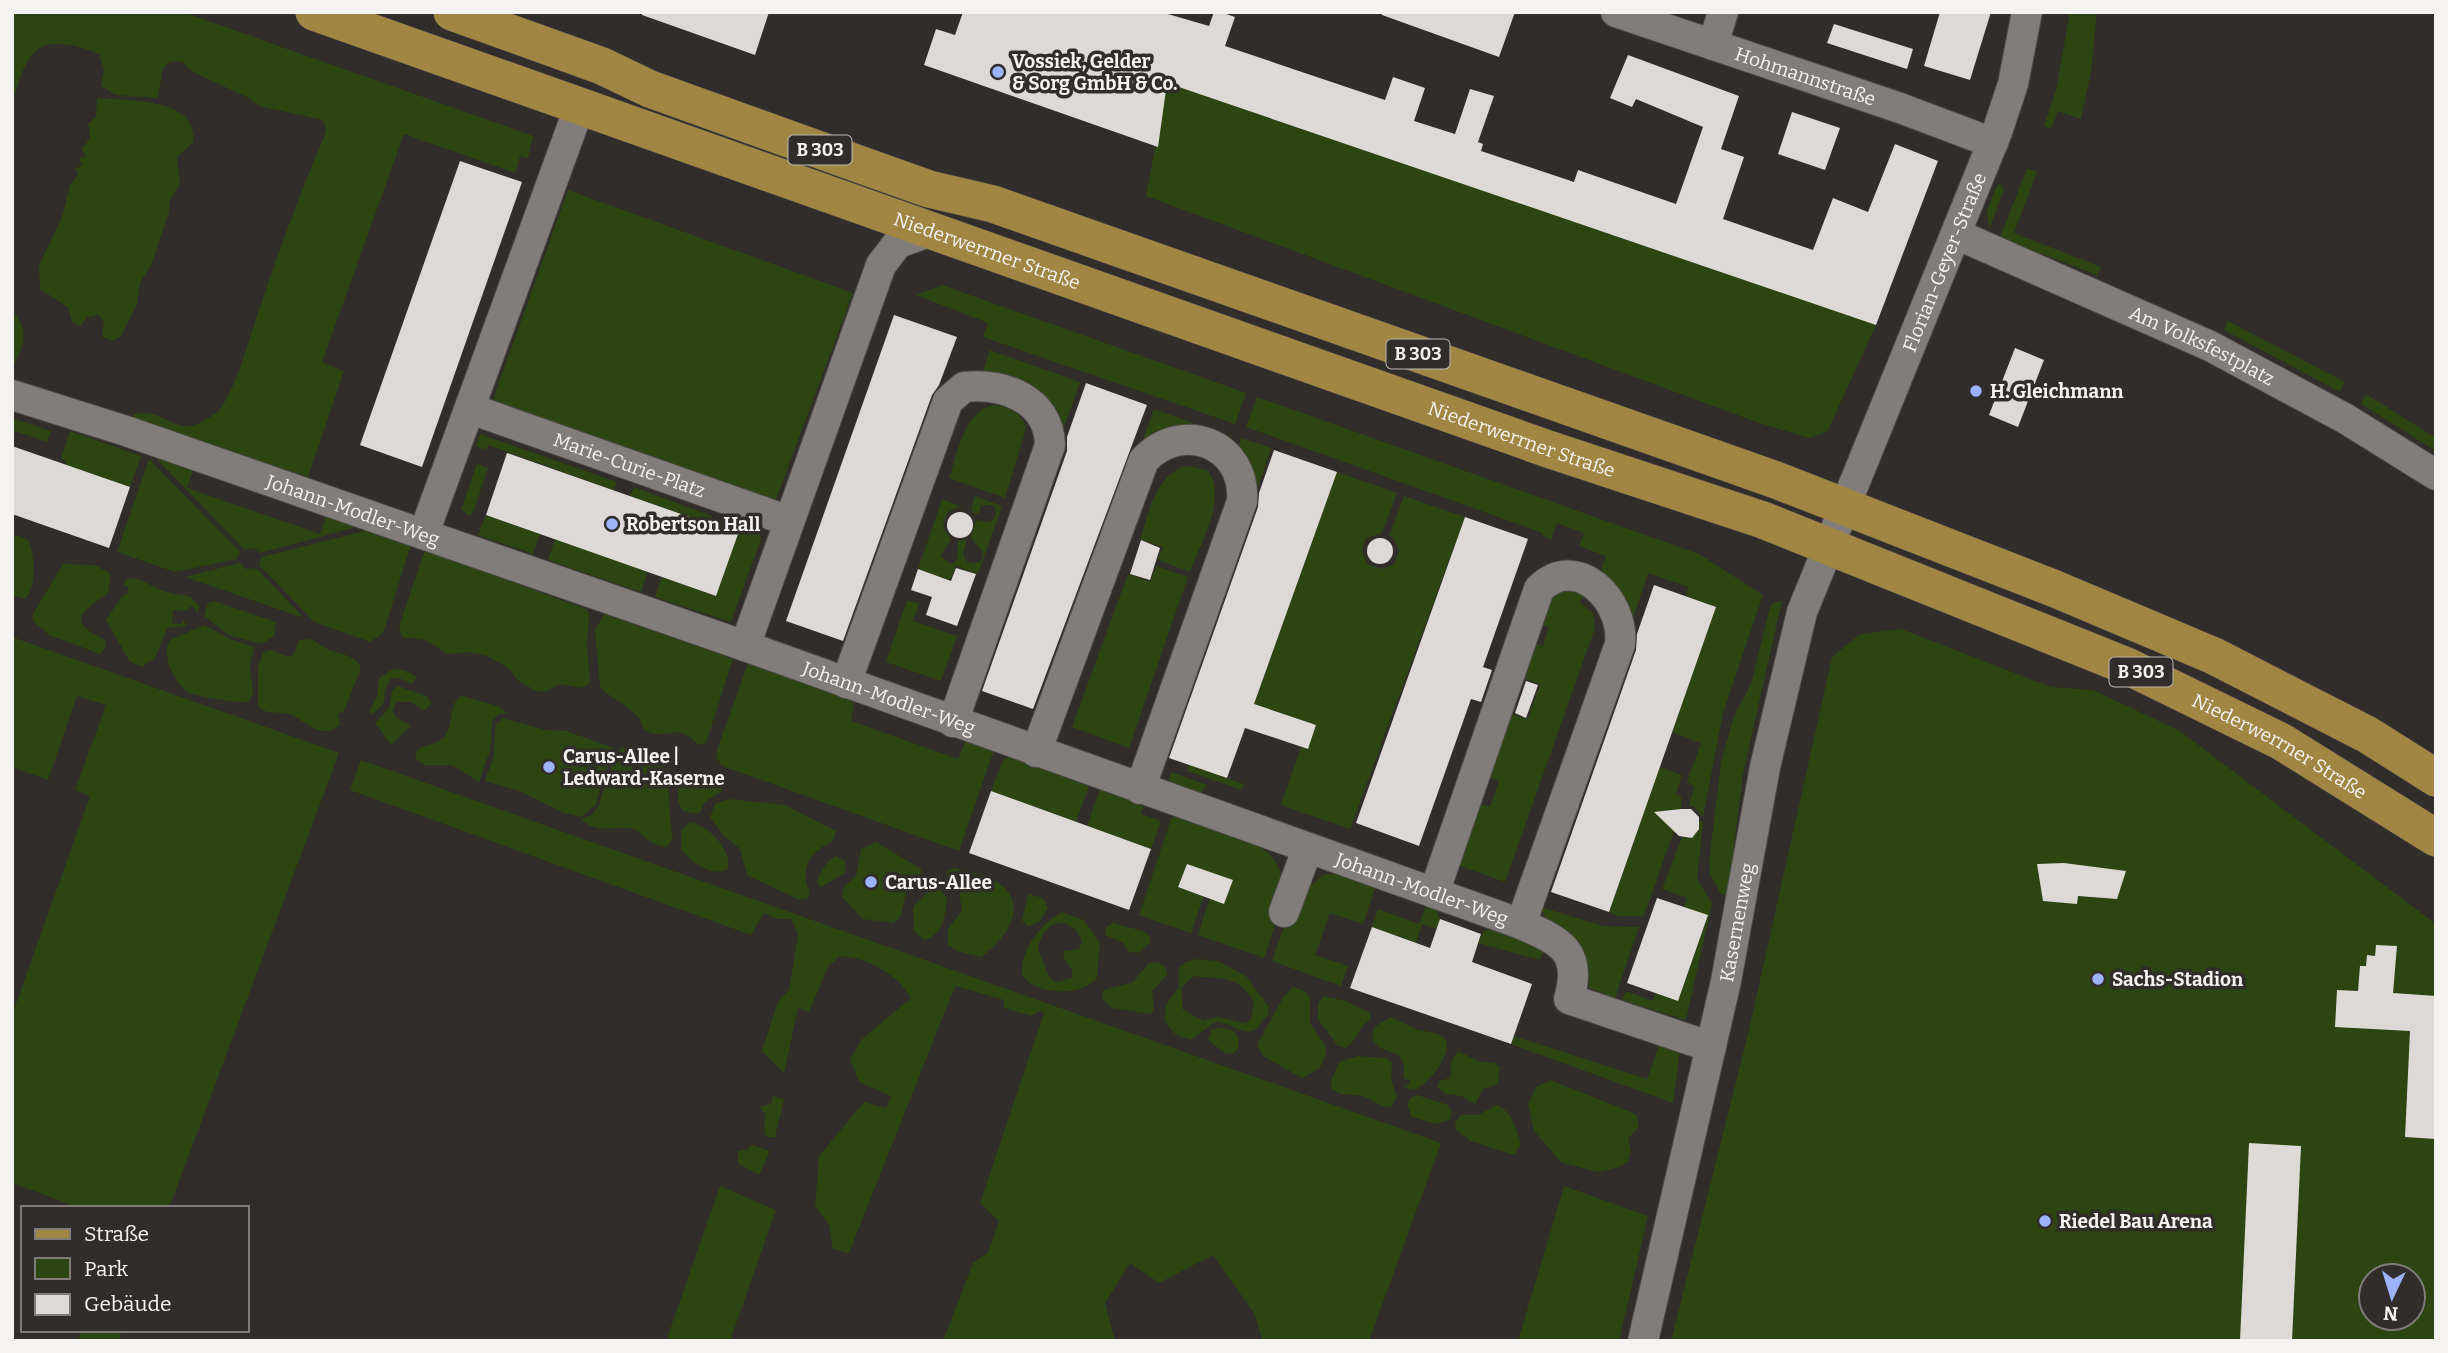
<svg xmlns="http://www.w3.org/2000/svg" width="2448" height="1353" font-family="Bitter,serif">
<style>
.green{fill:#2c4511;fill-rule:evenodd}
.building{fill:#ddd9d7}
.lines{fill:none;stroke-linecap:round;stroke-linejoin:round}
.minor-casing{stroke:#4d4a49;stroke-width:32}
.major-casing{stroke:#4d4a49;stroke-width:38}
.minor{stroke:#817d7b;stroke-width:30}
.major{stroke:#a18543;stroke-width:37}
.poi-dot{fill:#9db4fd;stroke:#302d2b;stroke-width:2.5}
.labels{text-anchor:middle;stroke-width:7;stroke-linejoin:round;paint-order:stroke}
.shield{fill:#302d2b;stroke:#bab8b6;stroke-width:2}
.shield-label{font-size:18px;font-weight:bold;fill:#f5f3f2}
.poi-label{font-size:19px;font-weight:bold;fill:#f5f3f2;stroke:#302d2b;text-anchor:start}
.street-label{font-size:19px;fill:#f5f3f2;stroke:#302d2b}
</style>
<rect width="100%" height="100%" fill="#302d2b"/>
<g class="green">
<path d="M12,12H183L533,136L528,158L520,156L515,173L404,134L322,362L344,371L308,477L133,419L134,414C161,408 173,431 194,425C202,423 216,414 221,408C240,379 248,340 260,307C279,250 300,193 324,137L326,129L323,120L259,106L251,99L193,72L182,62L171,61L163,68L158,98L116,95L101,86L104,70L99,54C36,29 27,50 12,106Z"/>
<polygon points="2070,12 2097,12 2091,72 2081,119 2058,111 2051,129 2044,126 2056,90"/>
<polygon points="1167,83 1822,304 1876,325 1827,432 1809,438 1759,423 1146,196"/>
<path d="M97,98C128,101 199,97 193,142L177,157L180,184L169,202V212L151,266L140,282L137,304L121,336L113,341L102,337L104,321L98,315L87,317L81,326L72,322L68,307L40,289L39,265L62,217L70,185L79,173L75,169L82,165L79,159L86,156L82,149L90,138L88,124L96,117Z"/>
<polygon points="2027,168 2037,172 2014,233 2101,267 2097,275 2000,238"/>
<polygon points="2001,184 2004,190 1989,229 1987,210 1997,185"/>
<polygon points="568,190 853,293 775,502 492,402"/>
<polygon points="942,285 1246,393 1235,424 983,337 988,323 916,295"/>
<path d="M12,310C31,331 24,346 12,368Z"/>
<polygon points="2228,321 2345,382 2340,392 2224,330"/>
<polygon points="990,350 1080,382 1057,447 1055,435 979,383"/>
<polygon points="2366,394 2436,438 2436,451 2361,404"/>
<polygon points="1257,397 1699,554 1763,595 1723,713 1703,817 1693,806 1689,806 1694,787 1687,781 1701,743 1672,732 1716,607 1686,596 1688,587 1648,573 1630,627 1600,575 1606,556 1579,546 1584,533 1557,523 1551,540 1543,536 1543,533 1246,427"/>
<path d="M993,405C1008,406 1023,413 1026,429L1005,498L949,478C958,453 963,412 993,405Z"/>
<polygon points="1154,409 1232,437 1227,443 1139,451"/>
<polygon points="12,418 51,431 47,442 12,430"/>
<polygon points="70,431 141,456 130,487 65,465 66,460 61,458"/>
<polygon points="480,434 617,482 614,490 488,445 486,450 476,446"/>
<polygon points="1241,438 1271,448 1257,490 1252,468 1239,446"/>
<polygon points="158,454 194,467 187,488 320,534 327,514 360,526 260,553 254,548 244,549 157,459"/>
<polygon points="149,459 240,552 237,559 175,572 117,552"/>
<polygon points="477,464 488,468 473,513 469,516 461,509"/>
<path d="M1187,466L1207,470C1229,496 1200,544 1190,572L1158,560L1163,547L1140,539C1150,511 1155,474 1187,466Z"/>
<polygon points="1337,472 1397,493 1382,533 1366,538 1362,550 1367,564 1383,569 1394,564 1399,550 1393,537 1389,536 1404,496 1465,517 1350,829 1281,805 1301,747 1308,749 1254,704"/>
<polygon points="634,487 760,534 761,539 731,622 655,597 662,577 716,596 738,534 630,496"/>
<path d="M975,496L1002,506L978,574L956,566L950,580L918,569L942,499L965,508L958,507L947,513L943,527L951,539L941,556L951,564L957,560L958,541L967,539L963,554L966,561L973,564L981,561C986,546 976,548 971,537L976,520L988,522L994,519L996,512L993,505H981L979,513L975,514L971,508Z"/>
<polygon points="486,515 540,534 533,554 478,535"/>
<polygon points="369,530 411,545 383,633 370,642 314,622 259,565 261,557"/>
<path d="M18,535L29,541C35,558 37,585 25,599L12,595V537Z"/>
<polygon points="555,539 648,572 641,592 548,560"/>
<polygon points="425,550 586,609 589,614 587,645 590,683 582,688 560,684 545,692 536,691 517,680 510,669 487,656 468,652 448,654 425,640 402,637 399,626"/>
<polygon points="240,563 246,569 256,568 304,618 185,577"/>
<path d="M63,564L95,565L111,574L108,592C101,602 68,613 87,629C93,635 100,635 106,642L105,648L100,654L49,635L33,621V614Z"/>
<polygon points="1156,566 1188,577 1129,748 1072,727 1128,574 1150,582"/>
<polygon points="128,578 140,580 163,591 191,597 199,606 198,613 192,606 185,611 173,610 172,623 181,624 184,621 187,626 167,628 155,658 142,667 130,662 106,620 122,596 128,593 128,587 123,584"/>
<polygon points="1558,588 1584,595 1580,602 1593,613 1595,628 1505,882 1452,863 1473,801 1490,807 1499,781 1482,775 1504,712 1528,719 1540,684 1517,676 1530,642 1543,646 1549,627 1537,622"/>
<polygon points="907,600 919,604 913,621 957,636 941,681 886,662"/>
<polygon points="214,601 276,622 274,636 262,644 231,636 204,616 208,603"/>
<polygon points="1782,601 1743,774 1728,894 1721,894 1710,874 1709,862 1721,762 1734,716 1751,684 1770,607 1773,603"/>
<path d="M604,614L733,659L706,743L699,745C674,721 668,740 648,732C641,729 643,724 639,718C630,706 611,699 600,687L595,630Z"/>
<path d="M204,625L230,639L254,647L250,666L253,693L249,702C244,704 194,696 189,693C175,684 160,654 170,640Z"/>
<path d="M1901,629L2051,687L2093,690L2180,731L2436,924V1341H1671L1748,1034L1832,657L1860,634ZM2371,1276H2413V1318H2371Z"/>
<polygon points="12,637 339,753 172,1200 166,1208 80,1208 12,1183 12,1015 90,796 75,790 106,705 77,696 48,780 12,767"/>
<path d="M311,639C317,642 321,646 327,649C338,654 356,654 361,668L344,711L338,714L340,725C321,742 306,720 289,714C278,711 267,716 258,706V667L263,653L269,650L289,657L294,654L299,640Z"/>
<polygon points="748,663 854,701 851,721 958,759 966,740 994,750 959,851 722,766 716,757 717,750"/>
<polygon points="393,669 405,670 417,677 412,684 399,678 390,679 385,690 384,703 373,714 369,711 377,697 379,678"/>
<polygon points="397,686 427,696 432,704 424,710 410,702 396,702 393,711 396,718 411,725 391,745 375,723 390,707 392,691"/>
<path d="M462,695C475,702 497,702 507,713L499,714L492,721L490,750L479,782L452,765H425L415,759L417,750C426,744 436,745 444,737C455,724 447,704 462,695Z"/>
<polygon points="503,718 546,730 566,731 617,749 604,774 596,804 581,817 564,813 520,791 485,781 493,758 496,724"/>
<path d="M622,746L645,762L663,767L672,773C672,780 669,783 669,790C668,799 671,829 673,837L667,847C646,845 642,830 629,828C612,826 595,834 581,819L592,815L599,805L607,776Z"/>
<polygon points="1009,757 1089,786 1076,822 991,791 1003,760"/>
<path d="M361,760L1441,1143L1369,1341H1263L1254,1313L1213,1255L1159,1283L1130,1263L1105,1303L1115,1341H943L973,1263L988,1253L999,1221L980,1203L1044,1013L1040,1011L1031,1016L1004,1008V1000L955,986L849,1253L833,1249L829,1225L815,1205L819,1156L864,1102L886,1108L891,1096L859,1082L850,1059L862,1039L911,998C897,974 868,958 840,956L828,967L809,1012L798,1008L784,1073L762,1051L778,1001L789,990L798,935L791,919H777L764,913L751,935L350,790Z"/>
<polygon points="1189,765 1244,784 1242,790 1187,771"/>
<polygon points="1660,767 1682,775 1676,793 1681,797 1681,809 1672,817 1674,831 1644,916 1618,916 1609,912"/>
<polygon points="1171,772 1207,785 1195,799 1166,789"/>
<path d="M686,776L713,780L722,785V791L705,802L699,814L683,811C675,801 677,784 686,776Z"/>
<polygon points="1100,789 1144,805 1141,814 1161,821 1151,849 1087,826"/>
<path d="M728,799L785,805L836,831L833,841C809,853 799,868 810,893L807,899L799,900L747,875L740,849L723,835L710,817L715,804Z"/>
<path d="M1176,815C1275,852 1305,843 1264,958L1198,935L1210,898L1224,903L1233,881L1187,864L1178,887L1204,896L1191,933L1139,915L1171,819Z"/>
<polygon points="1699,821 1703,822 1697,879 1712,904 1686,1020 1622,1000 1626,991 1653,1001 1656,993 1678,1000 1708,916 1684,907 1687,898 1662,889 1682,837 1692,838 1699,829"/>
<path d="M690,822C708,825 734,851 727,870C709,877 693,862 681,850V831Z"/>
<polygon points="876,842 921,869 921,878 906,893 901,916 893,923 863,919 842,897 844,887 856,876 861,849"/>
<path d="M836,856L845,861V873L821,887L817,882C820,873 827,859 836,856Z"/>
<path d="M954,868C965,871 982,873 992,879C1033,901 1008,938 981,957L957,951L948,945V929L962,910L959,892L946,877L948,870Z"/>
<path d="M1325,874H1340L1375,888L1363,924L1330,913L1315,955L1348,966L1341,986L1272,961C1284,927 1294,894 1325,874Z"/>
<path d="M938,888L947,897C946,914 943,935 924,940L914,931L913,907L931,889Z"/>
<polygon points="1028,894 1043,898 1048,908 1039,922 1028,926 1022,921"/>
<polygon points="1426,905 1437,910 1440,919 1437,929 1422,924 1416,943 1372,927 1378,909 1419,924"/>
<path d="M1541,907L1603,926L1639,927L1615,998L1589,988C1591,928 1551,944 1541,907Z"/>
<path d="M1061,912L1084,920L1100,943L1097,978C1082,997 1036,996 1022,975C1019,951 1041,924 1061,912ZM1065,923L1076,930L1082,941L1079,949L1064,951L1063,956L1072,970V978L1056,982L1049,977L1038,949C1041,934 1048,922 1065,923Z"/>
<polygon points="1113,923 1143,931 1150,937 1150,942 1139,953 1129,952 1122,942 1105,935 1106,927"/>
<polygon points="1491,928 1545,947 1540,960 1478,943 1484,931"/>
<path d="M1197,959L1218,961L1246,976L1269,1007L1268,1015L1254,1031C1240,1035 1230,1022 1216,1022L1190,1040L1175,1034L1164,1020L1166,1005L1179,987V968L1186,962ZM1194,976C1221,980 1238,973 1254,1003L1251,1019L1244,1023L1217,1017L1204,1021L1183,1010L1181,987Z"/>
<polygon points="1156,962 1165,966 1168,974 1152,991 1154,1009 1150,1014 1112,1008 1102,998 1103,990 1133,982 1148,964"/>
<polygon points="1293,987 1305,991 1310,998 1310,1023 1325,1045 1326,1054 1320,1068 1302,1078 1263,1056 1257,1045 1284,996"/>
<path d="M1324,996L1346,1001L1370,1013L1371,1019C1358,1027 1358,1040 1346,1048L1338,1046L1318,1019V1003Z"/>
<path d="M1391,1017L1416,1029L1439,1034L1447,1041C1449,1058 1431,1080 1417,1089C1412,1090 1407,1089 1404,1084L1408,1085L1410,1081L1404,1078V1066L1399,1055L1380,1048L1372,1040L1374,1027Z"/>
<polygon points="1223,1028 1234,1031 1239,1039 1238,1049 1232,1054 1225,1053 1208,1040 1212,1029"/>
<polygon points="1514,1036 1647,1079 1660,1043 1680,1050 1673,1103 1511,1044"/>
<polygon points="1458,1051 1478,1061 1495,1063 1500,1067 1498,1084 1483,1089 1475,1104 1461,1096 1446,1094 1437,1087 1439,1081 1450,1078 1452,1060"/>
<path d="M1358,1056L1386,1058L1392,1063L1391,1080L1397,1097L1391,1107C1380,1107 1374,1101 1365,1097C1353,1093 1343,1098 1332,1089L1331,1081L1339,1062Z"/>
<polygon points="1550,1080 1636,1114 1639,1127 1628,1138 1631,1151 1628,1161 1620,1167 1598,1172 1562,1163 1534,1131 1528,1104 1536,1087"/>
<polygon points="1417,1095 1448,1105 1452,1112 1450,1120 1435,1124 1412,1117 1407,1105 1410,1098"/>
<polygon points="773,1096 784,1099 775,1137 767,1137 764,1133 765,1114 760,1107 772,1103"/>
<path d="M1497,1105C1511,1110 1518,1131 1521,1145L1514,1155L1471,1141L1456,1130L1455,1122L1461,1115H1478Z"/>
<polygon points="752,1145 770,1151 759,1175 738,1163 738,1151 747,1150"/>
<polygon points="720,1186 776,1210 730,1341 666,1341"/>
<polygon points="1564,1186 1648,1216 1619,1341 1518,1341"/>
<polygon points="81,1330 122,1330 119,1341 78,1341"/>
</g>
<g class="building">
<polygon points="642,12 769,12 755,55 642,15"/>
<polygon points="963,12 1161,12 1209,26 1214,12 1220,12 1235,17 1225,46 1385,100 1393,77 1425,88 1414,121 1455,134 1470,89 1494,96 1478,142 1483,144 1481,151 1574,182 1578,170 1676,204 1703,127 1636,99 1632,107 1610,98 1628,55 1739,96 1721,149 1744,157 1723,219 1813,250 1833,198 1868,212 1895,144 1938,161 1876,325 1167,83 1158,147 924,65 936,29 955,35"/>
<polygon points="1382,12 1515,12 1499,57 1382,15"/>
<polygon points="1940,12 1991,12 1970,80 1924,66"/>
<polygon points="1834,24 1913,49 1907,69 1827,43"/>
<polygon points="1792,112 1840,128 1825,170 1778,154"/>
<polygon points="460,161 522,182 422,467 360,445"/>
<polygon points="894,315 957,337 939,385 932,395 843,641 786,621"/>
<polygon points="2015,348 2044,360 2018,427 1989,415"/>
<polygon points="1086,383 1147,405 1033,709 982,691 1067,451 1067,437"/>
<polygon points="12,446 130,487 109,548 12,514"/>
<polygon points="1274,450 1337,472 1254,704 1316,725 1308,749 1245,728 1227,778 1169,758 1258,507 1259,493"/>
<polygon points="507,453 738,534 716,596 486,515"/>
<circle cx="960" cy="525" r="13"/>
<polygon points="1465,517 1528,539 1483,667 1492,670 1481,702 1471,699 1419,846 1356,823"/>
<circle cx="1380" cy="551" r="13"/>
<polygon points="1141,540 1160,548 1150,580 1130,574"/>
<polygon points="956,568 976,574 957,626 926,615 932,597 911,590 918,569 951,581"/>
<polygon points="1654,585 1716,607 1609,912 1551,892 1636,650 1637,634"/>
<polygon points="1526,681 1538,685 1526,718 1515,713"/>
<polygon points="991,791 1151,849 1129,910 969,853"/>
<polygon points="1681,809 1691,809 1699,817 1699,829 1692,838 1679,836 1654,812"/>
<polygon points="2064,863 2126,871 2117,899 2078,896 2077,904 2043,901 2037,864"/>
<polygon points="1187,864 1233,880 1224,904 1178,887"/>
<polygon points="1657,898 1708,915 1678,1001 1627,983"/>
<polygon points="1440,919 1481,934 1472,962 1532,984 1511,1044 1350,988 1372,927 1430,948"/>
<polygon points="2376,945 2397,946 2393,993 2436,996 2436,1139 2405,1137 2410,1031 2335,1027 2337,990 2358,991 2360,966 2366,966 2367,955 2375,956"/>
<polygon points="2249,1143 2301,1146 2292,1341 2240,1341"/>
</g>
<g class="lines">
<defs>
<g id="minor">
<path id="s1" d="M1616,12L1900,108L1993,143"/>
<polyline points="1713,45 1723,12"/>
<path id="s2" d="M1956,234L2210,346L2346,419L2436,475"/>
<path id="s3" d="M12,395L126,431L745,646L1521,924C1560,941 1583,951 1569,999L1711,1047"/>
<path id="s4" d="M471,409L789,521"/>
<polyline points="424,533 579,108"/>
<polyline points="745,646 881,265 898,243 929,232"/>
<path d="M846,683L948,401L964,387C1004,383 1049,399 1050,445L953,722"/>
<path d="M1036,752L1144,460C1183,419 1246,444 1242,501L1140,789"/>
<path d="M1434,893L1539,589C1577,551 1625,601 1620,644L1521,924"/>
<polyline points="1284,912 1307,850"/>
<path id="s5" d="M1643,1341L1726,981L1765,767L1802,612L1997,132L2013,84L2027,12"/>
</g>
<g id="major">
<path id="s6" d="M314,12L1548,449L1763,520L2129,667L2282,742L2436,838"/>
<polyline points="452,12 602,66 650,89 867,167 929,189 993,204 1776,480 2053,588 2214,656 2368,735 2436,778"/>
</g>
</defs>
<use href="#minor" class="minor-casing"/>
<use href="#major" class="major-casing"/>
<use href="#minor" class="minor"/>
<use href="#major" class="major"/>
</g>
<g class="poi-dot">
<circle cx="998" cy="72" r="7"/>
<circle cx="1976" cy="391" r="7"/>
<circle cx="612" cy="524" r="7"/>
<circle cx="549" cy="767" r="7"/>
<circle cx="871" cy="882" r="7"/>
<circle cx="2098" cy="979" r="7"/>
<circle cx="2045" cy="1221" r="7"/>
</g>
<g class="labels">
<g class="shield">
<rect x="788.5" y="135.5" width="63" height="29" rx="5"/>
<rect x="1386.5" y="339.5" width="63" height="29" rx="5"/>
<rect x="2109.5" y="657.5" width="63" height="29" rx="5"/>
</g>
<g class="shield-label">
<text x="820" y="156">B 303</text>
<text x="1418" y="360">B 303</text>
<text x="2141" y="678">B 303</text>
</g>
<g class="poi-label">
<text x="1012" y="68">Vossiek, Gelder<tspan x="1012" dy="22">&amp; Sorg GmbH &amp; Co.</tspan></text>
<text x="1990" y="398">H. Gleichmann</text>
<text x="626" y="531">Robertson Hall</text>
<text x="563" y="763">Carus-Allee |<tspan x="563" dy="22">Ledward-Kaserne</tspan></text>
<text x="885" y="889">Carus-Allee</text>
<text x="2112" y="986">Sachs-Stadion</text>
<text x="2059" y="1228">Riedel Bau Arena</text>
</g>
<g class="street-label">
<text dy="7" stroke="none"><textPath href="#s1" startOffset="200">Hohmannstraße</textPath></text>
<text dy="7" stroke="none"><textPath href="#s6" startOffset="714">Niederwerrner Straße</textPath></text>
<text dy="7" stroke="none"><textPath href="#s5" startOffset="1124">Florian-Geyer-Straße</textPath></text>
<text dy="7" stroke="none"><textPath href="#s2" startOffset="270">Am Volksfestplatz</textPath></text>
<text dy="7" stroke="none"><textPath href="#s6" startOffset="1281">Niederwerrner Straße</textPath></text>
<text dy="7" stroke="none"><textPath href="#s4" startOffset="168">Marie-Curie-Platz</textPath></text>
<text dy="7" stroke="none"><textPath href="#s3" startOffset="360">Johann-Modler-Weg</textPath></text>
<text dy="7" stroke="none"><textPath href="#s3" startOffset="928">Johann-Modler-Weg</textPath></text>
<text dy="7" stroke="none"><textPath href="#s6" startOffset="2100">Niederwerrner Straße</textPath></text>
<text dy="7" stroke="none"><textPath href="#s3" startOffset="1494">Johann-Modler-Weg</textPath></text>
<text dy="7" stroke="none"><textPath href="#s5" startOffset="429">Kasernenweg</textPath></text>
</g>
</g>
<rect width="2448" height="1353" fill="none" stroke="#f5f3f2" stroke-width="28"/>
<rect x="21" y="1206" width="228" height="126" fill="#302d2b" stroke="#7f7c7b" stroke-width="2"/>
<rect x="35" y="1229" width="35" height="10" fill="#a18543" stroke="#7f7c7b" stroke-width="2"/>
<text x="84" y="1241" font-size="21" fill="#f5f3f2">Straße</text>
<rect x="35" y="1258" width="35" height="21" fill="#2c4511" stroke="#7f7c7b" stroke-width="2"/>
<text x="84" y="1276" font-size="21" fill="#f5f3f2">Park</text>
<rect x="35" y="1294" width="35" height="21" fill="#ddd9d7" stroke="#7f7c7b" stroke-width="2"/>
<text x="84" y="1311" font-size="21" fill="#f5f3f2">Gebäude</text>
<g transform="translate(2392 1297) rotate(184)"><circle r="33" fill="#302d2b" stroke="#7f7c7b" stroke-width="2"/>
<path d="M0-5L12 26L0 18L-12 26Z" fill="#9db4fd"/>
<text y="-10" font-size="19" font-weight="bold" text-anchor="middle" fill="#f5f3f2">N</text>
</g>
</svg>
